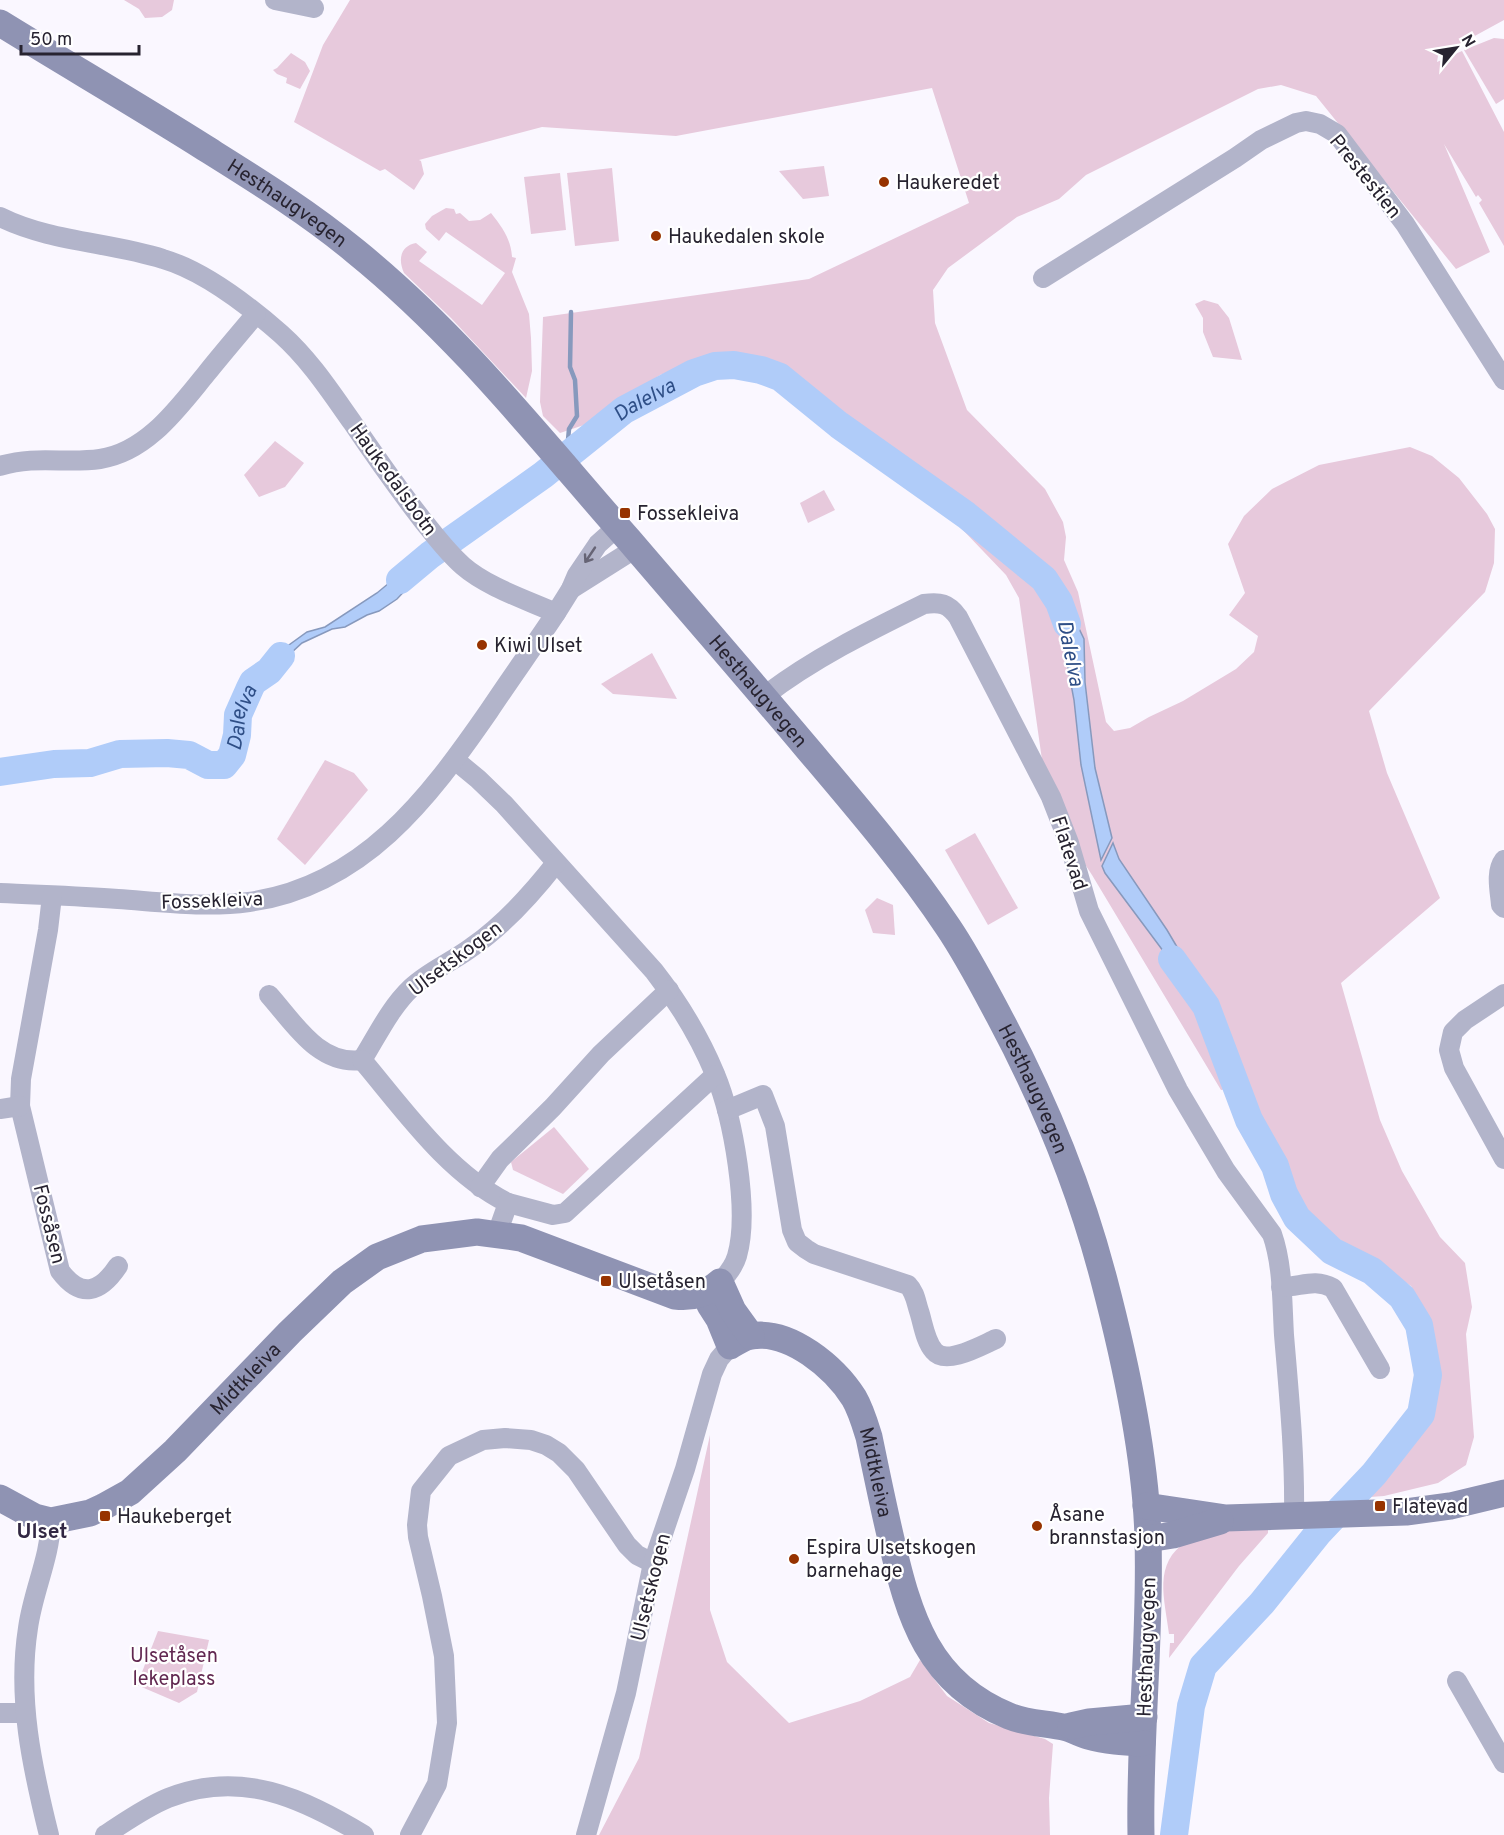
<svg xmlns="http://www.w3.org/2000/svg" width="1504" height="1835" font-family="Overpass,sans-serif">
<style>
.green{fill:#e7c9dc;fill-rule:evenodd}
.water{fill:#b0ccf9;stroke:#8799bd;stroke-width:1.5}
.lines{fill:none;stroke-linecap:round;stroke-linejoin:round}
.stream{stroke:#8799bd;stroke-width:4.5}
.river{stroke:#b0ccf9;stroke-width:28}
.street{stroke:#b2b4ca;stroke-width:20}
.secondary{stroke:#8f93b3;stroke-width:27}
.oneway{stroke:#666475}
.poi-dot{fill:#973300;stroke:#fff;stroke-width:2}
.labels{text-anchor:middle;stroke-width:4.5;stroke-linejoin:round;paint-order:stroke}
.street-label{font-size:20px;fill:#272330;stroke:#fff}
.poi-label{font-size:20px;fill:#272330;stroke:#fff;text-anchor:start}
.park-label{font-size:20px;fill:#622851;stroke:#fff}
.water-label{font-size:21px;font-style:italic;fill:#2f4f87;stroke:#fff}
.neighbourhood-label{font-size:21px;font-weight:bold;fill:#322843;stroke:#fff}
</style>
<rect width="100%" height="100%" fill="#faf7ff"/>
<g class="green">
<polygon points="124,0 174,0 172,10 162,17 145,18 139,9"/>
<path d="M350,0H1504V20L1438,56L1437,62L1462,51L1504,132V246L1479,203L1482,200L1478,195L1476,197L1444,144L1490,252L1456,269L1316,96L1281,85L1258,89L1086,175L1059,199L1017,217L948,268L933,290L935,323L967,410L1045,489L1063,522L1066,537L1064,560L1078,592L1106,722L1114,731L1130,728L1149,717L1183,701L1236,669L1254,652L1258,636L1229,615L1245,593L1228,544L1244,516L1272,489L1319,465L1410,447L1432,456L1459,478L1487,514L1495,529L1494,563L1485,592L1369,711L1387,773L1440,898L1341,983L1380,1120L1402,1171L1440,1237L1465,1263L1472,1307L1466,1334L1474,1437L1466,1465L1438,1483L1384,1496L1370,1497L1425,1426L1439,1390L1434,1348L1426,1316L1419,1300L1411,1286L1299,1213L1244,1086L1221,1090L1092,875L1049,809L1019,598L1006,575L961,528L880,461L793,380L769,366L731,357L705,359L660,375L587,424L560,433L543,416L540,402L543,317L809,279L969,203L932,88L676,136L542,127L419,160L421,161L424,174L414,190L385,169L380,171L294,122L323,45ZM1058,615L1084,639L1085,682L1095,768L1112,838L1101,859L1081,765L1074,700ZM1113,844L1119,859L1167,930L1193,974V990L1105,873Z"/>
<polygon points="1494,38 1504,39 1504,99 1496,104 1464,50"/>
<polygon points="291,53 305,62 310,71 300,89 286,83 287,78 277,74 273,70 277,68"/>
<polygon points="824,166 829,196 803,199 779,171"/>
<polygon points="612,168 619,241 575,246 567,173"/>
<polygon points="560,173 566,230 531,234 524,177"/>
<path d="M446,208L454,209L456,214L460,213L469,221L480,220L491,213C502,227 511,239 512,257L516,258L512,272L529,314L531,338L532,371L526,398L451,318L404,273C398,260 400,246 416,243L427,252L419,261L482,305L505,273L446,232L439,241L426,229L425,224L432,216Z"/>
<polygon points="1204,300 1218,304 1229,318 1242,360 1213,357 1203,332 1203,318 1195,304"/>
<polygon points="275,441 304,463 285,487 259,497 244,475"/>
<polygon points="824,490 835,510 808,523 800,503"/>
<polygon points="652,653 677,699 613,694 601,684"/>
<polygon points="325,760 354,773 368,790 305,865 277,839"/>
<polygon points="975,833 1018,908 988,925 945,850"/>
<polygon points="877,898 893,905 895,935 873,933 865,910"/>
<polygon points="554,1127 589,1169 563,1194 513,1170 511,1162"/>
<polygon points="710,1435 710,1610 727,1662 789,1723 860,1701 910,1677 920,1660 947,1696 989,1723 1045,1739 1053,1744 1049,1798 1050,1835 599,1835 639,1758"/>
<path d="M1268,1528V1533L1239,1566L1169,1658L1170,1643H1174V1634H1169C1165,1599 1152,1564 1187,1541C1192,1537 1197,1532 1203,1531C1219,1527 1251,1528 1268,1528Z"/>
<polygon points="158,1631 209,1640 197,1692 179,1703 137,1685"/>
</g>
<g class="water">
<polygon points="425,548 434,560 397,599 379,611 367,615 345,627 332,629 302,643 277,666 271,675 263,683 254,685 254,675 260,674 282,650 307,632 325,627 377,593 413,563"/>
<polygon points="1059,587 1084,639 1085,682 1095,768 1112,838 1101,860 1081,765 1074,700 1058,615 1044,591"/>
<polygon points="1113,843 1119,859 1167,930 1193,974 1193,991 1105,873 1102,866"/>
<polygon points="1176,1742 1194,1753 1185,1835 1167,1835 1172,1804"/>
</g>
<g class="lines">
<polyline class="stream" points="571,312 570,367 575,380 577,416 569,429 568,440 574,449"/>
<g class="river">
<path id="s1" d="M400,580L430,555L543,475L624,410L694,373L715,366L734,365L761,370L780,377L839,425L966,515L1044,579L1059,602L1067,624"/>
<path id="s2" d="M0,772L54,764L90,763L120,754L167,753L189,755L208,765H224L232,755L237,735L238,715L250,688L253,682L269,671L281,656"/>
<polyline points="1172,959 1206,1006 1249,1120 1275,1166 1284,1194 1297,1218 1332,1251 1372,1271 1402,1297 1419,1325 1428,1375 1421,1414 1374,1474 1319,1532 1262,1603 1203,1666 1191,1706 1174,1835"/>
</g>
<g class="street">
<polyline points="275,0 314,8"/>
<path d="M0,217C50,242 110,242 163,259C204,271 249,306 281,334C310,360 330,391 352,422C375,456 399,490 424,522C436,537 448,553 463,566C487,587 527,600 556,613"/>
<polyline points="1043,278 1235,158 1261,140 1296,123 1306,121 1320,124 1337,134 1405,224 1504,380"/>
<path d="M0,466C36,455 66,464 100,459C147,452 178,408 206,374C222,354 239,334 256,314"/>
<polyline points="571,589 636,548"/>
<path d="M763,697C812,659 869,631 924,604C940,602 948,603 958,617L1051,797L1069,843L1089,911L1178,1090L1226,1171L1272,1234C1283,1265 1282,1302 1284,1335C1289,1395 1295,1455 1294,1515"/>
<path d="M455,760L478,779L504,804L654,971C679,1003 700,1038 715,1074C733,1117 750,1211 737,1256C734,1266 727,1275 720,1282"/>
<path d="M1504,860C1495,872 1500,891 1501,905L1504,908"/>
<path d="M0,893C39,895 79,896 118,899C161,902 206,908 249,902C363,886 428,799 489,711C511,678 534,646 556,613L571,589L577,575L598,544L617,527"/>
<path d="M52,896L48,930L21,1079L20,1106L60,1271C81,1299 100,1293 118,1266"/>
<polyline points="1504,994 1465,1020 1453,1032 1449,1050 1454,1068 1504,1159"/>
<path d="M269,995C294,1023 319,1066 362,1060"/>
<path d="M362,1060C377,1036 390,1008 411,988C429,971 452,962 472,947C505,924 531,895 556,863"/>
<path d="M362,1060C405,1111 448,1173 508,1203L497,1234"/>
<polyline points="0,1109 20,1106"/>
<path d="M727,1110L763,1095L775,1126L792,1230L797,1242L806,1249L814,1254L908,1285C915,1292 916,1302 919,1311C923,1323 925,1341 934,1351C946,1366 982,1345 996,1339"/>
<polyline points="480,1187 500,1159 553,1107 601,1054 669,990"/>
<polyline points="508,1203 553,1215 565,1213 715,1075"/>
<path d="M1281,1287C1301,1287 1314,1278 1333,1288L1380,1369"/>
<polyline points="1457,1681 1504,1763"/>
<polyline points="0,1713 25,1713"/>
<path d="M49,1835C32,1767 17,1698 28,1628C33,1591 50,1558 51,1521"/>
<path d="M105,1835C125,1822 146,1807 168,1798C241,1769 302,1798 364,1835"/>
<polyline points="410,1835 437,1784 447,1723 444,1656 432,1596 418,1537 417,1525 421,1491 449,1456 483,1440 505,1438 531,1440 546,1445 559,1453 576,1470 627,1545 637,1555 653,1563"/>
<polyline points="586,1835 626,1693 653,1563 685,1469 712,1374 719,1359 730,1346"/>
</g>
<g class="secondary">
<path id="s3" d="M0,23C68,65 137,105 205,148C256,180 308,212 355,251C459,335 541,440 629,540C688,609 748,678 807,748C856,806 906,864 948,927C967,955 983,986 999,1016C1044,1100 1080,1188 1104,1280C1125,1360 1146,1456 1148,1539C1151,1637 1139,1736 1141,1835"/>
<path id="s4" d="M710,1305L719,1319L730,1346C737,1342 744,1337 751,1336C790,1329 835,1368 854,1398C861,1410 865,1424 869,1437C876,1471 883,1505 891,1539C909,1617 928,1683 1009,1716C1028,1724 1048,1723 1067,1728C1074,1730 1081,1734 1088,1736C1106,1741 1124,1742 1142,1743"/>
<path id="s5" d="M0,1498L35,1517L51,1521L90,1513L103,1507L130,1492L175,1451L290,1332L342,1282L377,1257L422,1239L477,1232L521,1238L675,1296C693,1298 706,1294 720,1282L733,1311L751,1336"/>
<polyline points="1146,1506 1226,1518 1406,1512 1450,1506 1504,1493"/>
<polyline points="1148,1539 1173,1535 1220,1521"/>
<polyline points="1071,1726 1089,1722 1144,1717"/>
</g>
</g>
<defs><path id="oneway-shaft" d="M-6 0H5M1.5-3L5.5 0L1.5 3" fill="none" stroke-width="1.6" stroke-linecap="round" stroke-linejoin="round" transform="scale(1.5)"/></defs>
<use class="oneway" href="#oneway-shaft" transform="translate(590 555) rotate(124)"/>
<g class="poi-dot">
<circle cx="884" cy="182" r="6"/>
<circle cx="656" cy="236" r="6"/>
<rect x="619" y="507" width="12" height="12" rx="3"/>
<circle cx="482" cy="645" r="6"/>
<rect x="600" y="1275" width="12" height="12" rx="3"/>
<rect x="1374" y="1500" width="12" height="12" rx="3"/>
<rect x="99" y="1510" width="12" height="12" rx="3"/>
<circle cx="1037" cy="1526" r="6"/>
<circle cx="794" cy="1559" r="6"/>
</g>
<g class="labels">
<g class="street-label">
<text transform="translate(1366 176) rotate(51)" y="7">Prestestien</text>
<text dy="7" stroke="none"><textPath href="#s3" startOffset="339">Hesthaugvegen</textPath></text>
<text transform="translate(394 479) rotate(54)" y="7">Haukedalsbotn</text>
<text dy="7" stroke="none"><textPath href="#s3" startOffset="1020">Hesthaugvegen</textPath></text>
<text transform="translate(1070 853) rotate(72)" y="7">Flatevad</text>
<text transform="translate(212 900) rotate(-2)" y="7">Fossekleiva</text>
<text transform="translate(455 958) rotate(-37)" y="7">Ulsetskogen</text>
<text dy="7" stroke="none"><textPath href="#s3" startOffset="1506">Hesthaugvegen</textPath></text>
<text transform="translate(50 1224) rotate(76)" y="7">Fossåsen</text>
<text dy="7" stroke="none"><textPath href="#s5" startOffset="303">Midtkleiva</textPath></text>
<text dy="7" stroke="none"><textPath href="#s4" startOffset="273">Midtkleiva</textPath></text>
<text transform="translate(650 1587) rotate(-76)" y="7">Ulsetskogen</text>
<text transform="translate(1146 1647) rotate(-88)" y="7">Hesthaugvegen</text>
</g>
<g class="poi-label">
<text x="896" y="189">Haukeredet</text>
<text x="668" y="243">Haukedalen skole</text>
<text x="637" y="520">Fossekleiva</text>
<text x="494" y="652">Kiwi Ulset</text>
<text x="618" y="1288">Ulsetåsen</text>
<text x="1392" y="1513">Flatevad</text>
<text x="1049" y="1521">Åsane<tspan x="1049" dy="23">brannstasjon</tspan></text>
<text x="117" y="1523">Haukeberget</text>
<text x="806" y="1554">Espira Ulsetskogen<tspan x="806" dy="23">barnehage</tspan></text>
</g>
<g class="park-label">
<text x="174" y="1662">Ulsetåsen<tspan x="174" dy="23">lekeplass</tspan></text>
</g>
<g class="water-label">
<text dy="7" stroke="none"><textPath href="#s1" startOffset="304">Dalelva</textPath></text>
<text transform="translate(1071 653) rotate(79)" y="7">Dalelva</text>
<text dy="7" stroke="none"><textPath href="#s2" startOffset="280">Dalelva</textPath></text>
</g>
<g class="neighbourhood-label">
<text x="42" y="1538">Ulset</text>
</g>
</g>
<g transform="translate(1456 48) rotate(60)" stroke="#ffffff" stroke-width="4.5" paint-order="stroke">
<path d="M0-4.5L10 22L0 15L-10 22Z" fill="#272330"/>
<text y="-9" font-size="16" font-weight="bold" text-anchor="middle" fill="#272330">N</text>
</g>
<path d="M21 45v9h118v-9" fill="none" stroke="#272330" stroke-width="3"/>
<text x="30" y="45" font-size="18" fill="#272330" stroke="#ffffff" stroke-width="4.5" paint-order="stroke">50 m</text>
</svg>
